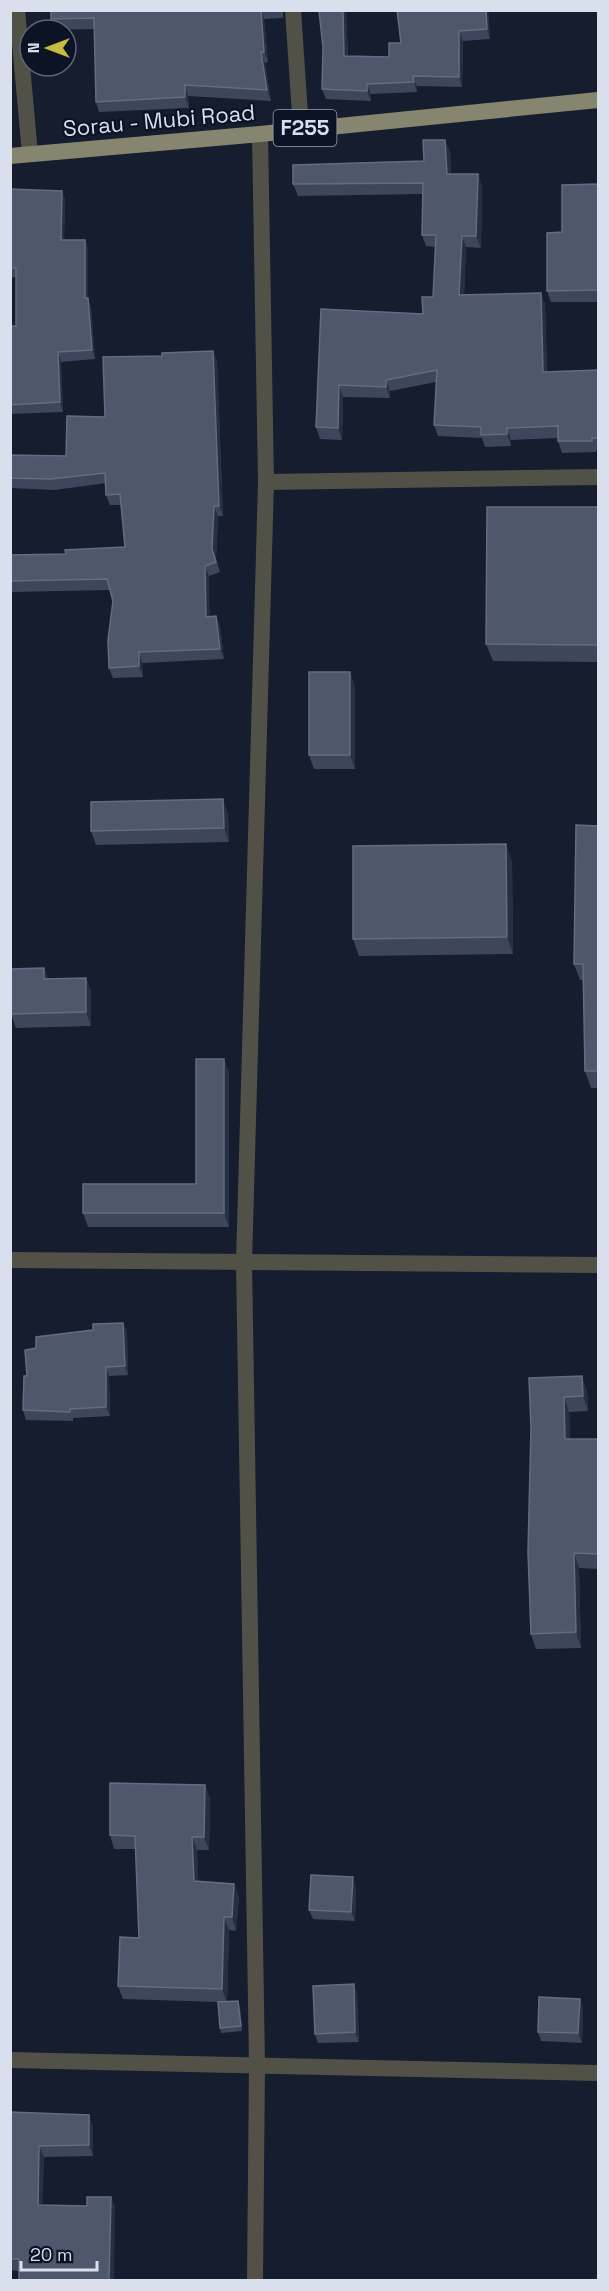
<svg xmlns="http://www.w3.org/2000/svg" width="609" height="2291" font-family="'Space Grotesk',sans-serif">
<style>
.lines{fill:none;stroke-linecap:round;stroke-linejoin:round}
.minor{stroke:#525147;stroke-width:16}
.primary{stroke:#86856f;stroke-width:16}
.wall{fill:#3e465b}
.shaded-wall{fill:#262f43}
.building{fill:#4e576b;stroke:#646c7f;stroke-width:1.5}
.labels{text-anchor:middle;stroke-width:4.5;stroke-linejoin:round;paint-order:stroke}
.shield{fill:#0c1325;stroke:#9ca2b0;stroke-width:1.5}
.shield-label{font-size:21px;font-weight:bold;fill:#d9dfec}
.street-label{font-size:22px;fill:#d9dfec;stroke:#0c1325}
</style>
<rect width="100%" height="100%" fill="#151d2f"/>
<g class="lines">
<g class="minor">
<polyline points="17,10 30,154"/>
<polyline points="293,10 301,129"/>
<polyline points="266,482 598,477"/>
<polyline points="10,1260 598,1265"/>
<polyline points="10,2060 598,2073"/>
<polyline points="255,2280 257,2065 244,1262 266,482 260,134"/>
</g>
<polyline class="primary" points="10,156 260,134 598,100"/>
</g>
<g class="wall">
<polygon points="51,10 283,10 283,18 264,19 268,62 265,63 271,101 188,96 189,108 99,112 96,102 94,29 55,30 51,19"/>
<polygon points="346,10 348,56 389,57 401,43 488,10 490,39 463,41 462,87 417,86 417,92 371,94 371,101 326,99 322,89 323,47"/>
<polygon points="450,151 451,174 478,174 482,186 481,248 466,247 464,295 541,293 545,305 547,372 598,370 598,450 596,450 596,452 562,453 558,441 558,438 511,440 511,446 485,447 482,438 438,436 434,425 436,382 390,391 390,398 343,397 342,440 320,439 316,427 321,309 423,314 433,297 435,247 426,246 422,235 423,194 298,196 293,184 424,161"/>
<polygon points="598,184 598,302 551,302 547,291 562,232"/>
<polygon points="10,189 62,191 65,200 64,240 85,240 88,249 88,299 91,307 95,359 61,362 63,412 10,414 10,326 16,326 16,277 10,278"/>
<polygon points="213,351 217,361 223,516 218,516 216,559 220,572 209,576 209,616 220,626 224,659 142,663 143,677 113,678 109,668 113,601 110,590 10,592 10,555 66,554 125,547 121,505 110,505 106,495 106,483 55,490 10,488 10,455 66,456 162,356"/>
<polygon points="598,507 598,662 493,661 486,644"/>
<polygon points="355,686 355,769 314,769 309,755"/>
<polygon points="228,813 229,842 96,845 91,831"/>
<polygon points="598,826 598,1088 591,1088 585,1071 583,980 580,980 574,964"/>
<polygon points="512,861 513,954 359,956 353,939"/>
<polygon points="44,968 48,979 86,978 91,992 91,1026 16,1028 11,1014"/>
<polygon points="224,1059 229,1073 229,1227 88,1227 83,1213 196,1184"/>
<polygon points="123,1323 127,1332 128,1375 109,1376 110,1416 73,1418 73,1421 26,1420 23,1410 27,1376 36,1348 93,1330"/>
<polygon points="529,1378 587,1391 588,1411 569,1412 570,1439 598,1439 598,1569 579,1568 581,1648 536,1649 531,1634 531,1428"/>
<polygon points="205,1785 210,1799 209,1850 197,1850 198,1882 239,1897 236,1931 229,1930 227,2002 240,2006 242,2031 221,2033 220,2028 218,2002 123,1999 118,1986 139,1938 136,1849 114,1849 110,1835"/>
<polygon points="356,1887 355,1921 313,1919 309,1910"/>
<polygon points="354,1984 357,1994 359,2042 318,2043 315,2034"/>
<polygon points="580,1999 583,2009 582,2043 541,2041 538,2032"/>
<polygon points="10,2112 93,2127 93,2156 44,2157 42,2205 87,2206 111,2197 115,2209 19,2271 10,2270"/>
</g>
<g class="shaded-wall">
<polygon points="261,10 264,19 268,62 264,52"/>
<polygon points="343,10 346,10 348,66 344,56"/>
<polygon points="486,10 488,10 490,39 487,29"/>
<polygon points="459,31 463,41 462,87 459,77"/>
<polygon points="261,52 265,63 271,101 267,90"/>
<polygon points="413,76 417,86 417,92 414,82"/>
<polygon points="367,84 371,94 371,101 367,91"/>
<polygon points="185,85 188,96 189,108 185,97"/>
<polygon points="445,140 450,151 452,186 447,174"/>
<polygon points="478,174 482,186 481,248 476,236"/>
<polygon points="62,191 65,200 64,249 61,240"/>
<polygon points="462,236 466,247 464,306 459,295"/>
<polygon points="85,240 88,249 88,299 91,307 95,359 92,350 85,298"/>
<polygon points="541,293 545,305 547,384 543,372"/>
<polygon points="213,351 217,361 223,516 219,506"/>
<polygon points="58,352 61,362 63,412 60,402"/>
<polygon points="386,380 390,391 390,398 386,387"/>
<polygon points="339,385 343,397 342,440 338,428"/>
<polygon points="507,428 511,440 511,446 507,434"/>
<polygon points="214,506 218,516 216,559 220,572 212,549"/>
<polygon points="205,566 209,576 210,627 206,617"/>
<polygon points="216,616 220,626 224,659 220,649"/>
<polygon points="139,652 142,663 143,677 139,666"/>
<polygon points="350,672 355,686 355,769 350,755"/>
<polygon points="223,799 228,813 229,842 224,828"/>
<polygon points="506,844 512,861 513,954 507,937"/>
<polygon points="44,968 49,982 44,979"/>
<polygon points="86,978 91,992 91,1026 86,1012"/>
<polygon points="224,1059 229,1073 229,1227 224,1213"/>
<polygon points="123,1323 127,1332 128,1375 125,1366"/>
<polygon points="106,1367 109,1376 110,1416 106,1407"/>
<polygon points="582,1376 587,1391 588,1411 583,1396"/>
<polygon points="564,1397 569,1412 571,1454 565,1439"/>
<polygon points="574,1553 579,1568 581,1648 576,1632"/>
<polygon points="205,1785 210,1799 209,1850 204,1837"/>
<polygon points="192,1837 197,1850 199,1895 194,1881"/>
<polygon points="353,1877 356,1887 355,1921 351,1912"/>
<polygon points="234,1884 239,1897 236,1931 232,1917"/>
<polygon points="224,1917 229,1930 227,2003 222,1989"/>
<polygon points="354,1984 357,1994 359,2042 355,2032"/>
<polygon points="580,1999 583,2009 582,2043 578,2033"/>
<polygon points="238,2001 240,2006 242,2031 241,2026"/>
<polygon points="89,2115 93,2127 93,2156 89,2145"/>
<polygon points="39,2146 44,2157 42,2217 38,2205"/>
<polygon points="111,2197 115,2209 114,2280 109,2280"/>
</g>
<g class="building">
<polygon points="51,10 261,10 264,52 261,52 267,90 185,85 185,97 96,102 94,18 51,19"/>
<polygon points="319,10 343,10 344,56 389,57 389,43 401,43 397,10 486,10 487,29 459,31 459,77 413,76 414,82 367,84 367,91 322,89 323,47 320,20"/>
<polygon points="423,140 445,140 447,174 478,174 476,236 462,236 459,295 541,293 543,372 598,370 598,438 592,438 592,441 558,441 558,426 507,428 507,434 481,435 481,427 434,425 437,370 386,380 386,387 339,385 338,428 316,427 321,309 423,314 422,297 433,297 436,235 422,235 423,183 293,184 293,165 424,161"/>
<polygon points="598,184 598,290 547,291 547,233 562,232 562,185"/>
<polygon points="10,189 62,191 61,240 85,240 85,298 88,298 92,350 58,352 60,402 10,405 10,326 16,326 16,268 10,268"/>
<polygon points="213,351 219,506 214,506 212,549 216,562 205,566 206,617 216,616 220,649 139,652 139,666 109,668 108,640 113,601 107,579 10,581 10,555 66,554 65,550 125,547 120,494 106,495 105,473 51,479 10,478 10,455 66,456 67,416 105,417 103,357 162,356 162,353"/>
<polygon points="487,507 598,507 598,645 486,644"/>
<rect x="309" y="672" width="41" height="83"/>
<polygon points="223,799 224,828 91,831 91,802"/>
<polygon points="576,825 598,826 598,1071 585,1071 583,964 574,964"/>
<polygon points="506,844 507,937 353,939 353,846"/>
<polygon points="44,968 44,979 86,978 86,1012 11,1014 10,969"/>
<polygon points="196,1059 224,1059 224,1213 83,1213 83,1184 196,1184"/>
<polygon points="123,1323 125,1366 106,1367 106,1407 70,1409 70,1412 23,1410 24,1376 27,1376 25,1350 36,1348 36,1337 93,1330 93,1324"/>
<polygon points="582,1376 583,1396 564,1397 565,1439 598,1439 598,1554 574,1553 576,1632 531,1634 528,1552 531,1428 529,1378"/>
<polygon points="110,1783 205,1785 204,1837 192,1837 194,1881 234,1884 232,1917 224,1917 222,1989 118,1986 120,1937 139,1938 135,1836 110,1835"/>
<polygon points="311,1875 353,1877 351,1912 309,1910"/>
<polygon points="354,1984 355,2032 315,2034 313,1986"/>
<polygon points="539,1997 580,1999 578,2033 538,2032"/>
<polygon points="238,2001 241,2026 220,2028 218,2002"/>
<polygon points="10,2112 89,2115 89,2145 39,2146 38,2205 87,2206 87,2197 111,2197 109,2280 19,2280 19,2259 10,2259"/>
</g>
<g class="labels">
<rect class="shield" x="273.5" y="110" width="63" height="36" rx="4.5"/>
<g class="shield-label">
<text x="305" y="135">F255</text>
</g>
<g class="street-label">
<text transform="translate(159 120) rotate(-5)" y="8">Sorau - Mubi Road</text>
</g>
</g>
<rect width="609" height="2291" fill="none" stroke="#d9dfec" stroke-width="24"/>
<g transform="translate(48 48) rotate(270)"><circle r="28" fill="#0c1325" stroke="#5e6575" stroke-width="1.5"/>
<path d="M0-4.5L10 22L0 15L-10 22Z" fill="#c6bb3c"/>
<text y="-9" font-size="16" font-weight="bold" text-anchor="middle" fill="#d9dfec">N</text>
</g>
<path d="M21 2261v9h76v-9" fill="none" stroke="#d9dfec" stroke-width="3"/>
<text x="30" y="2261" font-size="18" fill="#d9dfec" stroke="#0c1325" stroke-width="4.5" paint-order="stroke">20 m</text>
</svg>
